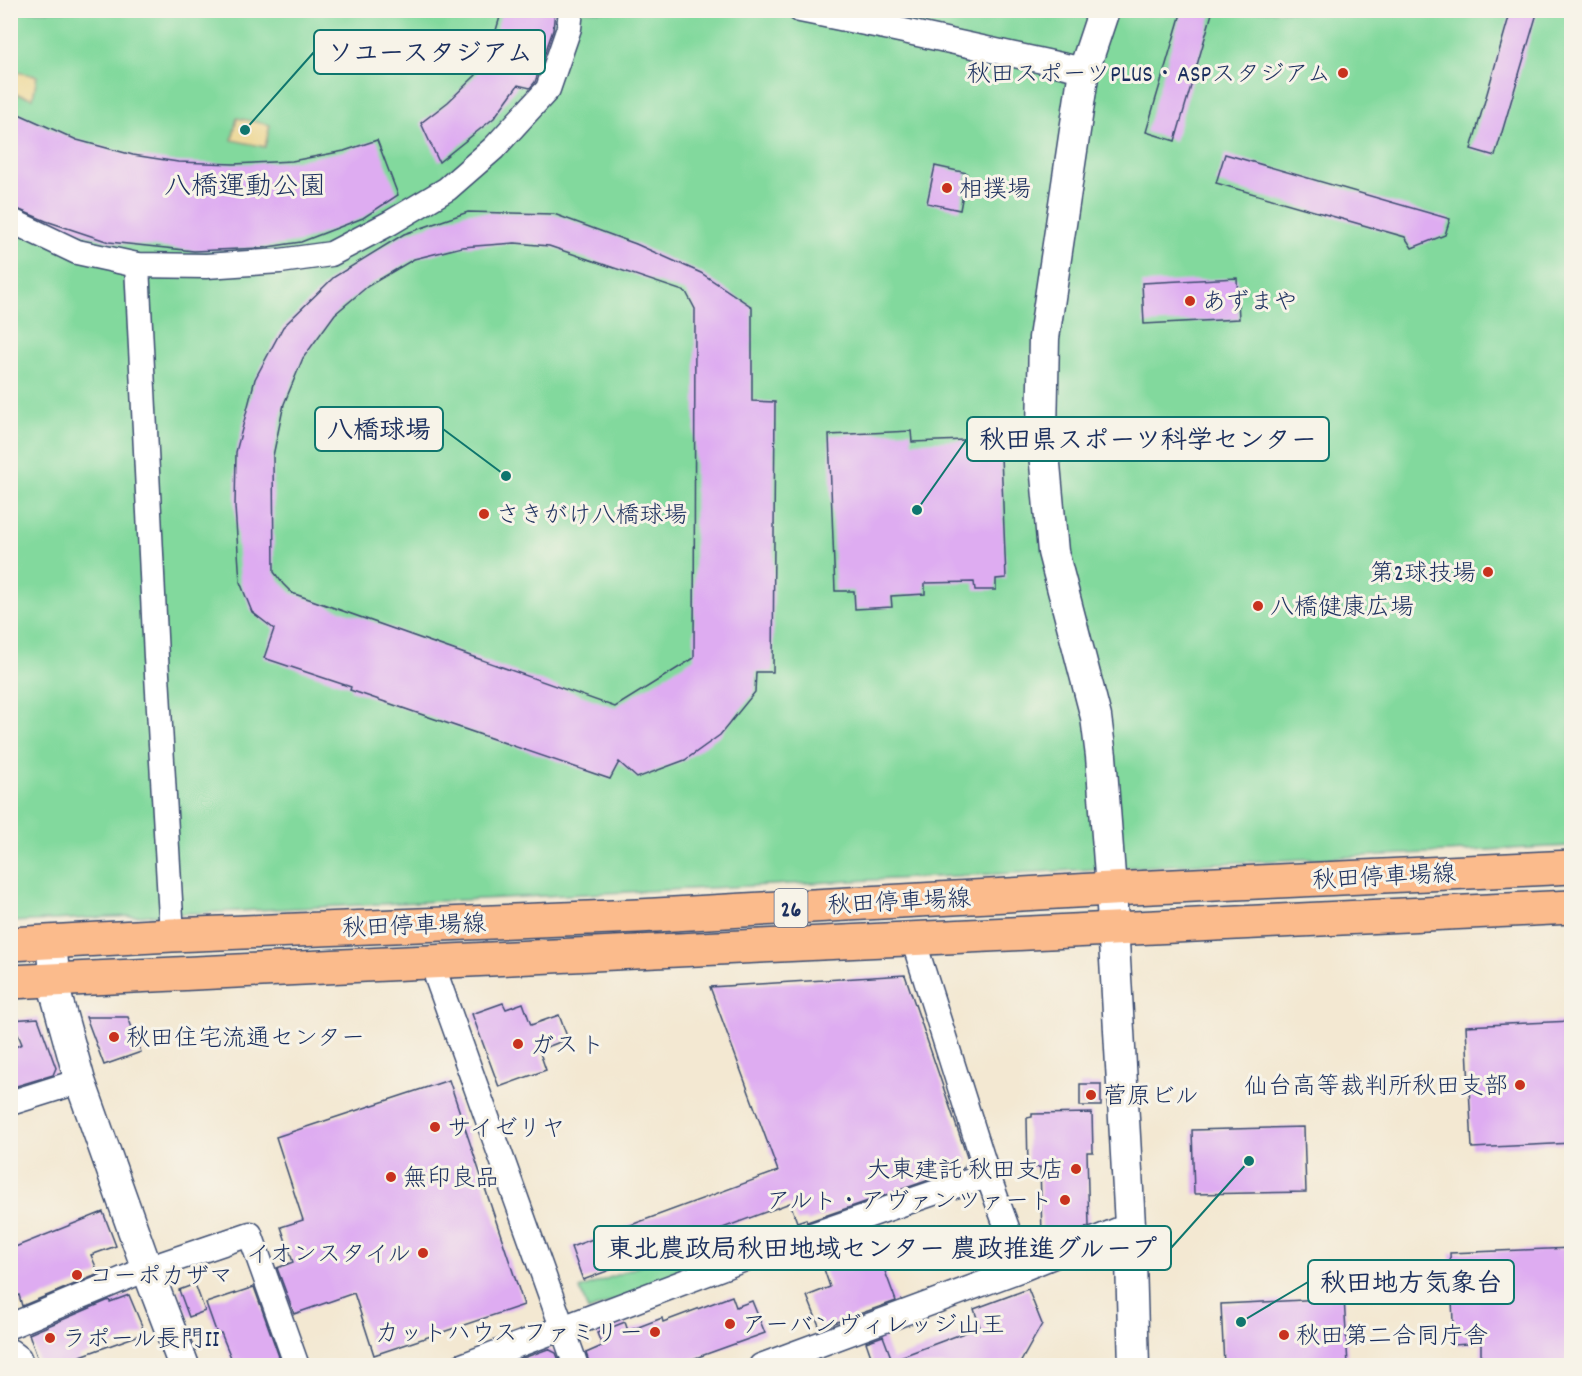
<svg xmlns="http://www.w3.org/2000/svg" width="1582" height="1376" font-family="Dekko,'Klee One',sans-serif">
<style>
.green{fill:#82d99d;stroke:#4e847e;stroke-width:1.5}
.sand{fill:#eeda9e;stroke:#84847e;stroke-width:1.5}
.building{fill:#deacf1;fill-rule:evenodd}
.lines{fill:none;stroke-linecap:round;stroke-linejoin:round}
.minor-casing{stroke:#3b4b6f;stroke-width:27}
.tertiary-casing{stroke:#3b4b6f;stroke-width:33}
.primary-casing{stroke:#3b4b6f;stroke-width:36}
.minor{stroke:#fff;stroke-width:24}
.tertiary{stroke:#fff;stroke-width:30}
.primary{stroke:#fbbb8c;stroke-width:33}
.poi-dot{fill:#c8321e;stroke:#f7f3e8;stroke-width:2}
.labels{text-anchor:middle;stroke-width:6;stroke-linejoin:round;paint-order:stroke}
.shield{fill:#f7f3e8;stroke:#5d6a87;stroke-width:1.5}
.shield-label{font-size:22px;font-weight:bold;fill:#1b2f5e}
.poi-label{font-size:24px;fill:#1b2f5e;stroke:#f7f3e8;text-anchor:start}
.street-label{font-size:24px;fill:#1b2f5e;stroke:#f7f3e8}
.quarter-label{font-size:27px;fill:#1b2f5e;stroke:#f7f3e8}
.leader{fill:none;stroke:#0f766e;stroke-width:2}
.callout-dot{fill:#0f766e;stroke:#f7f3e8;stroke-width:2}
.callout{fill:#f7f3e8;stroke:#0f766e;stroke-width:2}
.callout-label{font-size:26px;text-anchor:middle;font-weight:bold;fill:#1b2f5e}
</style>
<rect width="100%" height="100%" fill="#f7f3e8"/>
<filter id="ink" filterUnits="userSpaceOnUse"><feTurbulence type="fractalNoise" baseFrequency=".0167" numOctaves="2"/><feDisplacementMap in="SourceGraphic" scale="12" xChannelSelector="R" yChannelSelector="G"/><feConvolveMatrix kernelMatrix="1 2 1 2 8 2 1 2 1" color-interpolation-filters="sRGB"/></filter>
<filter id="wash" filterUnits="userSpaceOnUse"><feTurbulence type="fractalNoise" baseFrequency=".008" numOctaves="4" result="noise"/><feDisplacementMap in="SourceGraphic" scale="24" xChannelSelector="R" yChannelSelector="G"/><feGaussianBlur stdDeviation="1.35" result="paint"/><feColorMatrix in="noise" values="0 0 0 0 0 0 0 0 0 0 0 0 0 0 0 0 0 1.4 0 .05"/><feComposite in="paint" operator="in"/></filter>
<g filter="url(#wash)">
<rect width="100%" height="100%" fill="#f3e8d2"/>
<g class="green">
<polygon points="10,11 1571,11 1571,846 11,922"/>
<polygon points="718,1236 726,1258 588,1311 580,1289"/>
</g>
<g class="sand">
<polygon points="11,71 37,76 33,98 11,93"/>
<polygon points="237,118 270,125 265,147 232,140"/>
</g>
<g id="blocks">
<g class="building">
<polygon points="502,10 555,10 553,30 535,82 530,88 518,85 494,118 439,162 421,123 448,102 476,75 492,44"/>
<polygon points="1182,10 1213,10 1175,141 1146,132"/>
<polygon points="1511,10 1538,10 1495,156 1471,149"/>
<polygon points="10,110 77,140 133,155 178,162 234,164 292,161 344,151 377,140 398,195 363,218 301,242 261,248 194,251 109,242 46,221 10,206"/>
<polygon points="1225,154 1450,219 1445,235 1412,248 1405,237 1216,183"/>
<polygon points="935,166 967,173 960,210 927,203"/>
<path d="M468,212L554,214L636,244L701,273L752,307V401L775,402L773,672H756L755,692L720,735L685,760L637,778L619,762L610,779L350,690L351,687L264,658L274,629L252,612L240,582L235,507L236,452L255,379L283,327L334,277L404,234ZM515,243L549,246L686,292L695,309L694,658L615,707L292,593L283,584L274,572L273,456L284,404L303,358L335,314L368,286L414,259L462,247Z"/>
<polygon points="1237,278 1239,319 1144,324 1142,283"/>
<polygon points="911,431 912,442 964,440 965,449 993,448 993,456 1001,456 1006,578 996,579 996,590 975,590 974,582 925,583 925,594 891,596 892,607 855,609 854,591 835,591 829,435"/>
<polygon points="905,975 968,1160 964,1168 807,1222 806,1219 797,1222 790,1203 583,1280 571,1247 778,1171 710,987"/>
<polygon points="503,1003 506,1009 523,1003 531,1025 559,1015 568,1039 539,1050 546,1070 499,1087 472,1014"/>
<polygon points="86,1017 128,1017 141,1052 104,1065"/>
<polygon points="38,1018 56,1068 53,1075 10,1088 10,1049 22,1044 12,1020"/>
<polygon points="1572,1021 1572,1143 1472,1148 1466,1026"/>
<polygon points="449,1080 524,1305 374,1355 354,1293 294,1314 277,1268 293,1262 281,1227 303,1220 276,1137"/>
<rect x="1080" y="1084" width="21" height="22"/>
<polygon points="1092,1113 1093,1152 1087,1152 1089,1226 1071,1234 1042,1234 1040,1167 1028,1168 1027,1118 1032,1117 1032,1114"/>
<polygon points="1304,1127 1306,1192 1194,1194 1192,1130"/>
<polygon points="103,1212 116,1246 91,1255 99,1274 22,1306 19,1295 10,1298 10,1249"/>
<polygon points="865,1232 878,1265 882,1263 896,1301 820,1328 807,1296 830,1287 817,1248"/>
<polygon points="1572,1248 1572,1365 1481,1365 1481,1343 1454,1345 1450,1253"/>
<polygon points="195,1284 205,1311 189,1317 179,1290"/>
<polygon points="254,1287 282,1365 234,1365 221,1333 217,1334 206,1303"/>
<polygon points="1028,1289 1042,1324 1019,1365 874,1365 866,1342 883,1336 892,1360 980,1327 974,1309"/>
<polygon points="129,1295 145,1333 78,1357 81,1365 40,1365 29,1334 109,1300 110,1302"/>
<polygon points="732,1296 736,1307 752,1301 765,1333 676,1365 590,1365 586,1353 602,1346 597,1333 625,1322 628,1331 662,1318 663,1322"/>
<polygon points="1344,1298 1348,1365 1224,1365 1221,1304"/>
<polygon points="548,1349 556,1353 561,1365 504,1365"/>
</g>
</g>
</g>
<g filter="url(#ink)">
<use href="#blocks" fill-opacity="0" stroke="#3b4b6f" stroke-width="1.5"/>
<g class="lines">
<defs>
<g id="minor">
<polyline points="800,10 890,28 1084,70"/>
<polyline points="10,220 77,252 137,265 206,266 280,261 331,254 390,223 447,189 494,148 548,89 569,28 571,10"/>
<polyline points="137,265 156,657 172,935"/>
<polyline points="913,939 988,1176"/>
<polyline points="437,962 437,978 576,1366"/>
<polyline points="10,1103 80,1081"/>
<polyline points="10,1326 147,1269 250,1234 297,1366"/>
<polyline points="10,1351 19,1358 22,1366"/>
<polyline points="462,1366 774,1248 951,1187 988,1176 1022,1269 1130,1225"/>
<polyline points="761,1366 1022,1269"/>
</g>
<g id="tertiary">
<polyline points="1104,10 1084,70 1044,338 1042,431 1053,552 1096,717 1101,756 1111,889 1130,1225 1134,1366"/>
<polyline points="51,942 56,995 80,1081 147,1269 184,1366"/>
</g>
<g id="primary">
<polyline points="10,944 172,935 638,916 1111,889 1572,867"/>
<polyline points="10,982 1572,907"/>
</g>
</defs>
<use href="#minor" class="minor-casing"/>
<use href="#tertiary" class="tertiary-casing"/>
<use href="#primary" class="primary-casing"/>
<use href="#minor" class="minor"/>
<use href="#tertiary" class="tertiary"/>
<use href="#primary" class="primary"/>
</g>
</g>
<g class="poi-dot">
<circle cx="1343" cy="73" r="6"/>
<circle cx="947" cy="188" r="6"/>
<circle cx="1190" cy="301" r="6"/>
<circle cx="484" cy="514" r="6"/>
<circle cx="1488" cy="572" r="6"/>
<circle cx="1258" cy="606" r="6"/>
<circle cx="114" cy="1037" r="6"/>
<circle cx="518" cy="1044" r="6"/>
<circle cx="1520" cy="1085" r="6"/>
<circle cx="1091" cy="1095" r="6"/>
<circle cx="435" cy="1127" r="6"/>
<circle cx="1076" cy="1169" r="6"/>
<circle cx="391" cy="1177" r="6"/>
<circle cx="1065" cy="1200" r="6"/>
<circle cx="423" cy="1253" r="6"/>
<circle cx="77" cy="1275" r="6"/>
<circle cx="730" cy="1324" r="6"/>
<circle cx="655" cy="1332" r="6"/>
<circle cx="1284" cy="1335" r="6"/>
<circle cx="50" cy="1338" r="6"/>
</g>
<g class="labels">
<rect class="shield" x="774.5" y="889" width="33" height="38" rx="4.5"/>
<g class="shield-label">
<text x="791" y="916">26</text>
</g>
<g class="poi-label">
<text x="1331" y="81" text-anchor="end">秋田スポーツPLUS・ASPスタジアム</text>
<text x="959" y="196">相撲場</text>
<text x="1202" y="309">あずまや</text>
<text x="496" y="522">さきがけ八橋球場</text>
<text x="1476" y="580" text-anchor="end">第2球技場</text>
<text x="1270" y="614">八橋健康広場</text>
<text x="126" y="1045">秋田住宅流通センター</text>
<text x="530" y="1052">ガスト</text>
<text x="1508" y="1093" text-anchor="end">仙台高等裁判所秋田支部</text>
<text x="1103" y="1103">菅原ビル</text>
<text x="447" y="1135">サイゼリヤ</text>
<text x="1064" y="1177" text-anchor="end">大東建託 秋田支店</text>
<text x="403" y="1185">無印良品</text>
<text x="1053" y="1208" text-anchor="end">アルト・アヴァンツァート</text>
<text x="411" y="1261" text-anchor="end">イオンスタイル</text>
<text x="89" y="1283">コーポカザマ</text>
<text x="742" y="1332">アーバンヴィレッジ山王</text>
<text x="643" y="1340" text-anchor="end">カットハウス ファミリー</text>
<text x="1296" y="1343">秋田第二合同庁舎</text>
<text x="62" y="1346">ラポール長門II</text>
</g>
<g class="street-label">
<text transform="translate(1384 876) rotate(-3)" y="8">秋田停車場線</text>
<text transform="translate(899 901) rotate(-3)" y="8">秋田停車場線</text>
<text transform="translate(414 925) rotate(-2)" y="8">秋田停車場線</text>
</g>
<g class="quarter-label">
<text x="245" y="194">八橋運動公園</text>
</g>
</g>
<path class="leader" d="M245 130L314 52M506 476L443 429M917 510L967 439M1249 1161L1171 1248M1241 1322L1308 1282"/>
<g class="callout-dot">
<circle cx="245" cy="130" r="6"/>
<circle cx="506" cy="476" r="6"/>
<circle cx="917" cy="510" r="6"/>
<circle cx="1249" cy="1161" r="6"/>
<circle cx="1241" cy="1322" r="6"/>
</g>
<g class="callout">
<rect x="314" y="30" width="231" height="44" rx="6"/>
<rect x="315" y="407" width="128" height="44" rx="6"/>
<rect x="967" y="417" width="362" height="44" rx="6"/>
<rect x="594" y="1226" width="577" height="44" rx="6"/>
<rect x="1308" y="1260" width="206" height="44" rx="6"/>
</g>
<g class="callout-label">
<text x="430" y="61">ソユースタジアム</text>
<text x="379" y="438">八橋球場</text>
<text x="1148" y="448">秋田県スポーツ科学センター</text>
<text x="882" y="1257">東北農政局秋田地域センター 農政推進グループ</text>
<text x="1411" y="1291">秋田地方気象台</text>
</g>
<rect width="1582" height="1376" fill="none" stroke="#f7f3e8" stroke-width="36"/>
</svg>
